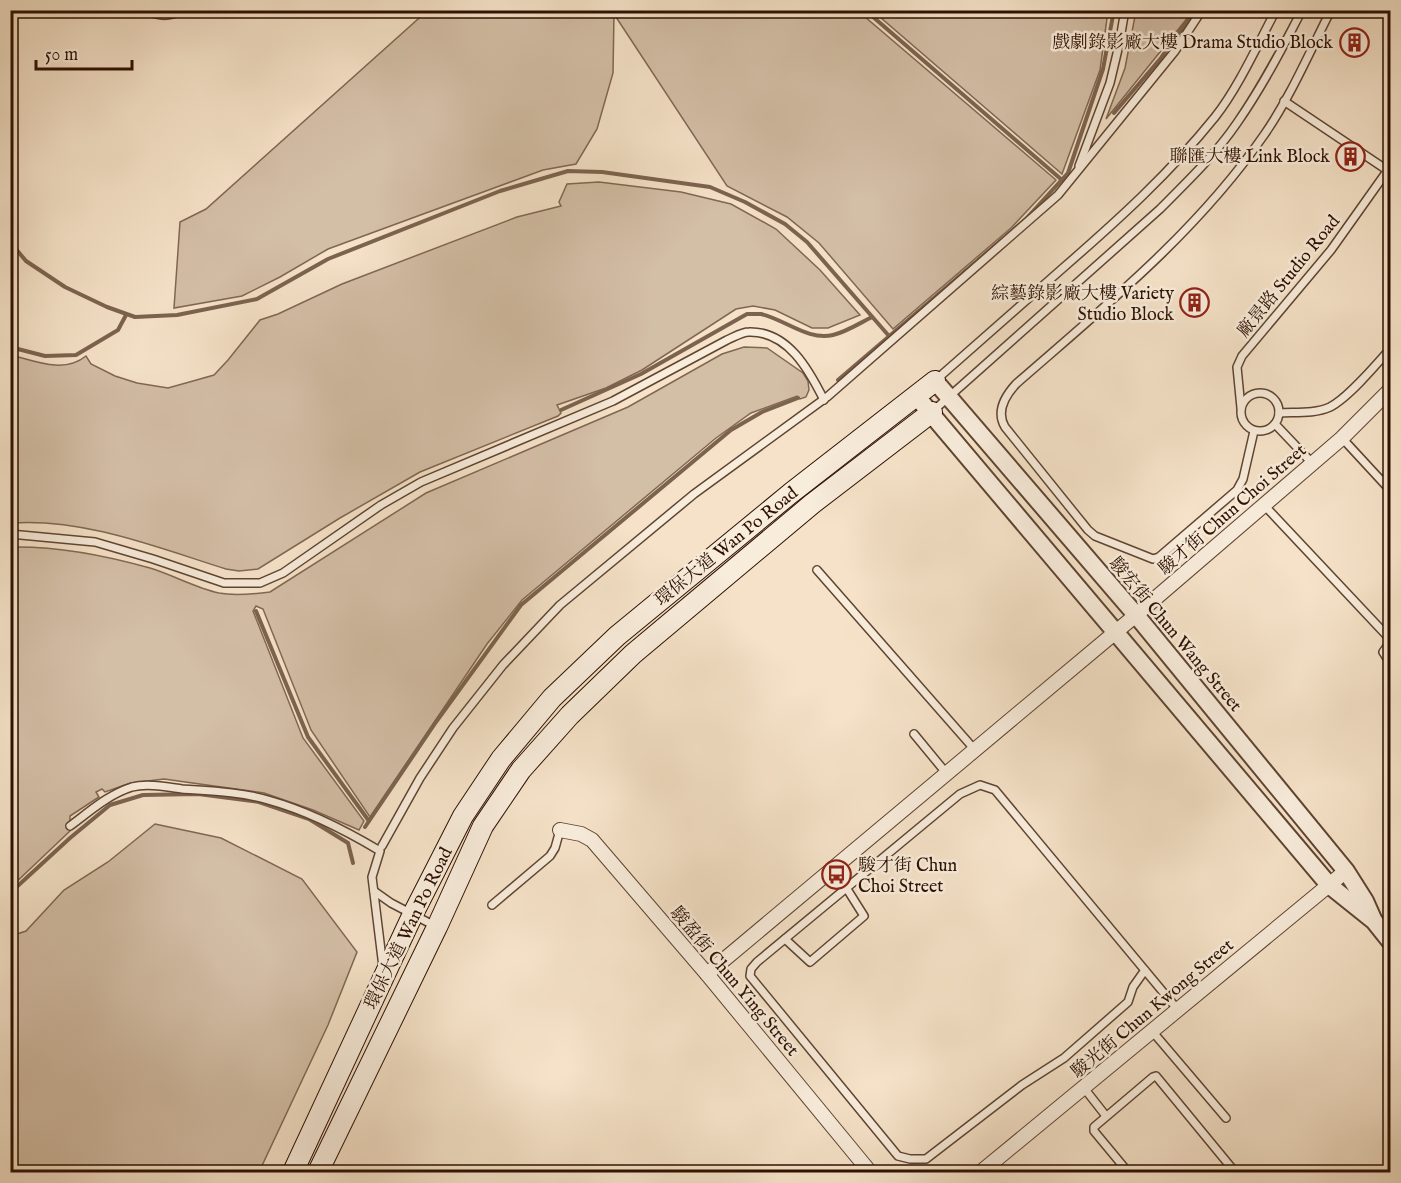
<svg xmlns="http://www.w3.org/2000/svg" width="1401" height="1183" font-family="'IM FELL English','Noto Serif TC',serif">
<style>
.green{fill:#d3bea6;stroke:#806753;stroke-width:1.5}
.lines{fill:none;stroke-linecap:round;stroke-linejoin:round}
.stream{stroke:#7c634f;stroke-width:4}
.service-casing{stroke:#5f4432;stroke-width:10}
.minor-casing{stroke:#5f4432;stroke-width:16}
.tertiary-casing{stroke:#5f4432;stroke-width:20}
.secondary-casing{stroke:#2d1000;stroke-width:22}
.service{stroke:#f8ecdb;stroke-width:7}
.minor{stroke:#f8ecdb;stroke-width:14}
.tertiary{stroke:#f8ecdb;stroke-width:16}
.secondary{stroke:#f8ecdb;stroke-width:20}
.labels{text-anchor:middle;stroke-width:5;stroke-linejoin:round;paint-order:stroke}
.poi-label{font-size:18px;fill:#2d1000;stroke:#f8ecdb;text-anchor:end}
.street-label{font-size:18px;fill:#2d1000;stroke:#f8ecdb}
</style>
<rect width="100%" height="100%" fill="#f5e2c8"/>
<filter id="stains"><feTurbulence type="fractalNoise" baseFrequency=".00333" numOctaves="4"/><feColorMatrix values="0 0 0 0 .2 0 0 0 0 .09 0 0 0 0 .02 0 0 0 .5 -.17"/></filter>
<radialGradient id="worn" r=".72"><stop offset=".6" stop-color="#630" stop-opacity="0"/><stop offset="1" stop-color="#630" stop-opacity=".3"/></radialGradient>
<g class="green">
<polygon points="427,11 858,11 1056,180 1011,228 893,329 819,243 787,217 727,186 614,14 613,73 597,129 576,164 543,170 328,249 280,277 242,296 174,308 180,222 206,209"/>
<polygon points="873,11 1108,11 1100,70 1062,174"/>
<polygon points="1136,11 1193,11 1106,119 1125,68"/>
<path d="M599,182L681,192L731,204L776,229L820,270L860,315L828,328H812L775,310L753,306L736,309L642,370L606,388L557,405L561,413L558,416L420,472L340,518L258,569L239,571L226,569C156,547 84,518 11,523V355C35,361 64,374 86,356L91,364L115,376L137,383L168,388L193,381L214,375L228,360L260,320L278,314L342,284L517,217L561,206L559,202L567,184Z"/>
<path d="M744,347L767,348L803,373L808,381L809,390L806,397L800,399L797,396L751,413L716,438L522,600L487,644L370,817L311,730L263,609L256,606L253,611L303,738L364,821L359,830L313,810L264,793L164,779L131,783L105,792L102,789L96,792L99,797L70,816V831L11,887V547C59,546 104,555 150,568C173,575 196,588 219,593C235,596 254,594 270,592L426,493L628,407L722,354Z"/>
<polygon points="155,824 221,838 302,879 357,952 328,1025 259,1172 11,1172 11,936 26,931 64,890 108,862"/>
</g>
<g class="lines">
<g class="stream">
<polyline points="865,10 1062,180"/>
<polyline points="1114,113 1161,58 1195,10"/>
<polyline points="10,242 26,261 65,287 107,307 135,317 177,315 257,299 328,259 500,191 568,171 602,172 710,187 745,202 785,224 807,242 889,336"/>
<polyline points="10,347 45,356 76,355 118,330 126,315"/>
<polyline points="838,380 1025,220 1068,173 1103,69 1114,10"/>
<path d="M561,410L641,374L747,314C752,314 757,314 761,314C786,320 808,341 833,335C846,332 860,323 872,317"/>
<polyline points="256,611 308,737 369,821"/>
<polyline points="365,827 436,722 521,605 731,430 762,412 798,398"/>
<polyline points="10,893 70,838 110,805 143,795 198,794 259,802 309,819 348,843 353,863"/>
</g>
<defs>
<g id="service">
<path d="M147,10C159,17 170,17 182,10"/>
<polyline points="1284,101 1390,172"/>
<polyline points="1079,166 1110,83 1119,45 1125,10"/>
<path d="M937,379C979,342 1021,305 1063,268C1117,221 1170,173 1215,117C1238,88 1258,44 1276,10"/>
<circle cx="1260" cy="412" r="19"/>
<polyline points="1241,408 1237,367 1242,356 1331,250 1390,167"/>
<path d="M933,411L1160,209C1187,182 1216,154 1237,123C1262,87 1282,49 1302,10"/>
<path d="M1279,413C1295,412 1315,414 1330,407C1348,398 1376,365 1390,349"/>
<polyline points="1275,424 1312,463"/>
<path d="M1254,431L1243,479L1237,490L1159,557L1153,559L1095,536L1088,530L1005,427C996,412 1005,396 1016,384C1103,308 1197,232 1264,135C1290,98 1310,51 1331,10"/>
<polyline points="1342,438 1390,490"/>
<polyline points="1264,505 1390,639"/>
<path d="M10,534L95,542L153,559L224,583H260L283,573L381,505L421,482L613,401L727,340C734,337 742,332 749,332C788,331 809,370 824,400"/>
<polyline points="817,570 975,750"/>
<polyline points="1390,642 1383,652 1390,663"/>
<polyline points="914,734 947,774"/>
<path d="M70,826C89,812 109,794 132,787C147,783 167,787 182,789C211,791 241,792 268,800C308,811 345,830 380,851L372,877L383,967"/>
<polyline points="382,846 420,778 453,728 503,665 560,605 694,494 827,397 1058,195 1175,51 1202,10"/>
<polyline points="374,891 391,903 435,926"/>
<polyline points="492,905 550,856 555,848 560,830"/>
<polyline points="785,939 810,962 864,916 847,889"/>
<polyline points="1145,970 1133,987 1128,1002 1064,1058 1022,1085 926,1159 910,1159 898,1156 750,976 751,969 757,962 960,794 980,785 995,790 1178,1010"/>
<polyline points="1152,1031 1226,1118"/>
<polyline points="1084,1088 1106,1116"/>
<polyline points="1128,1172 1094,1131 1094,1127 1153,1077 1156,1076 1235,1172"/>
</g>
<g id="minor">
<polyline points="560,830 581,834 592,840 707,974 870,1172"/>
<polyline points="707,974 1136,615 1342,438 1390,390"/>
<polyline points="981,1172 1346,871"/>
</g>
<g id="tertiary">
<polyline points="935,381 1136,615 1346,871 1365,901 1373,919"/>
<polyline points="917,397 1329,885 1374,921 1390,941"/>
</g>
<g id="secondary">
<polyline points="293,1172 413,914 463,816 501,759 552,698 617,636 791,493 935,381"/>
<polyline points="318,1172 437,927 483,826 521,770 570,715 633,654 812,504 932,412"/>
</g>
</defs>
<use href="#service" class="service-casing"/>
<use href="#minor" class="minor-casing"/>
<use href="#tertiary" class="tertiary-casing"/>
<use href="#secondary" class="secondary-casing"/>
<use href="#service" class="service"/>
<use href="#minor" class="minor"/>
<use href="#tertiary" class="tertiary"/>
<use href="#secondary" class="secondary"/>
</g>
<defs>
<symbol id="building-ring" viewBox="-11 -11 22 22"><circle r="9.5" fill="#f8ecdb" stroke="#8f2418" stroke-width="1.5"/><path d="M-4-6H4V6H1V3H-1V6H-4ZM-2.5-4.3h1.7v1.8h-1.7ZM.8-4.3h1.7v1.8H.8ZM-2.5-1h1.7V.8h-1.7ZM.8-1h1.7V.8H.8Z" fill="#8f2418"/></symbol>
<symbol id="bus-ring" viewBox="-11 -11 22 22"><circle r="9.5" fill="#f8ecdb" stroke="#8f2418" stroke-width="1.5"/><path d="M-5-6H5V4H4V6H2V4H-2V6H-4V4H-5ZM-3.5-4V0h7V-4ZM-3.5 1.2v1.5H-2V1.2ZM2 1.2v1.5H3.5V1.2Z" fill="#8f2418"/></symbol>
</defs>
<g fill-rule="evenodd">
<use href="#building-ring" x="1338" y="26" width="33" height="33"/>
<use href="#building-ring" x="1334" y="140" width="33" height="33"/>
<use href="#building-ring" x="1178" y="286" width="33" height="33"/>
<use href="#bus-ring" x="820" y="858" width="33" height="33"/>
</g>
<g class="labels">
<g class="poi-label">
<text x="1333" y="48">戲劇錄影廠大樓 Drama Studio Block</text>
<text x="1330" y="162">聯匯大樓 Link Block</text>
<text x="1174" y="299">綜藝錄影廠大樓 Variety<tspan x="1174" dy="21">Studio Block</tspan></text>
<text x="858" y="871" text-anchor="start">駿才街 Chun<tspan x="858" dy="21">Choi Street</tspan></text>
</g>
<g class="street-label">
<text transform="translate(1288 276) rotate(-51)" y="6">廠景路 Studio Road</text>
<text transform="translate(1232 509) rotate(-41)" y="6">駿才街 Chun Choi Street</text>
<text transform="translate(726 546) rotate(-39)" y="6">環保大道 Wan Po Road</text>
<text transform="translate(1176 634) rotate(50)" y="6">駿宏街 Chun Wang Street</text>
<text transform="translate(408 928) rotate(-64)" y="6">環保大道 Wan Po Road</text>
<text transform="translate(735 981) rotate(50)" y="6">駿盈街 Chun Ying Street</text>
<text transform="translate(1152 1008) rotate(-40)" y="6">駿光街 Chun Kwong Street</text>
</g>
</g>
<rect width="1401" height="1183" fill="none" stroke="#f5e2c8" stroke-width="36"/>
<rect x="12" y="12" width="1377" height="1159" fill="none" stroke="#2d1000" stroke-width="3"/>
<rect x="18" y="18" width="1365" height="1147" fill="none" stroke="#2d1000" stroke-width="1.5"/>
<path d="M36 60v9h96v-9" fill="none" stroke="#2d1000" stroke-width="3"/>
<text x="45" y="60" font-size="18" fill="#2d1000" stroke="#f8ecdb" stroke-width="4.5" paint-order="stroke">50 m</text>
<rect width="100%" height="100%" filter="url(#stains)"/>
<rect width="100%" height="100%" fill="url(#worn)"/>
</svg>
